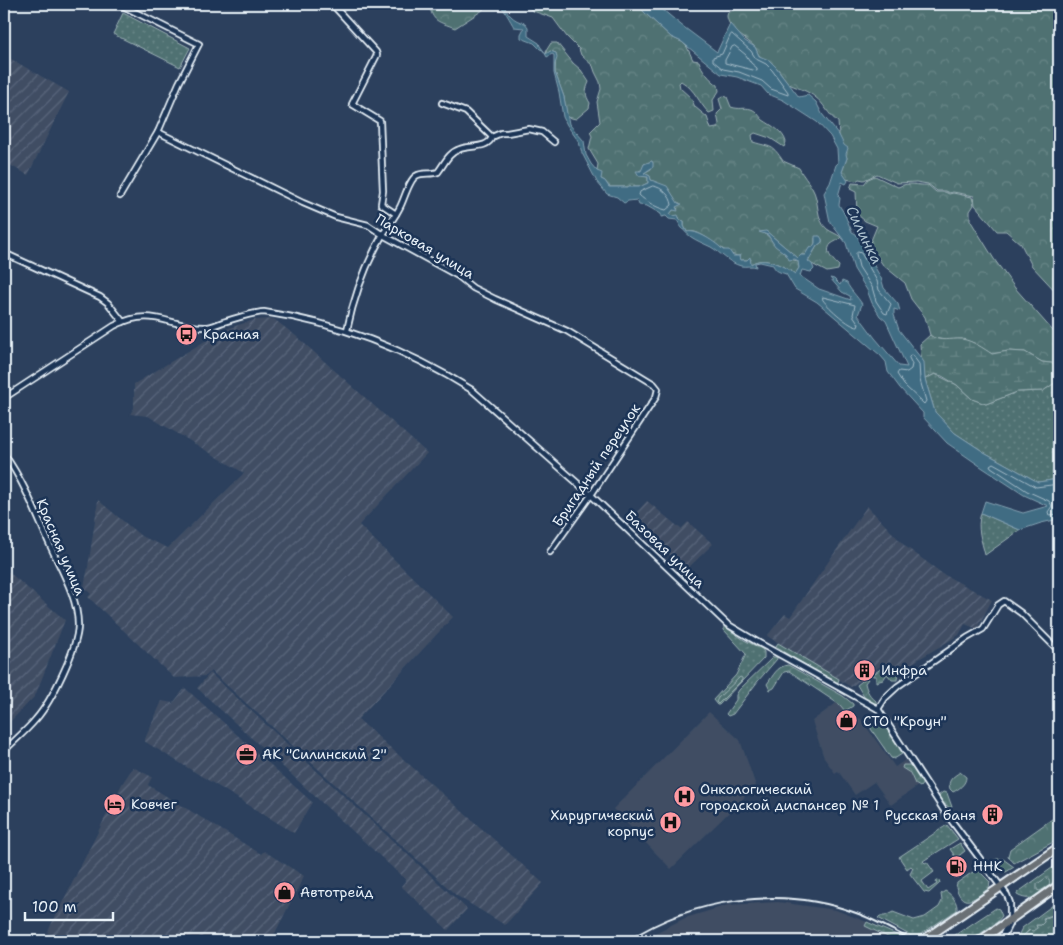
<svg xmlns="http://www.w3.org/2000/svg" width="1063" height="945" font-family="'Shantell Sans',sans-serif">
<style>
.built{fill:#3f4d64}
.industrial{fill:url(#industrial-furrows)}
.grass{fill:url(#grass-dots);stroke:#9cb1b5}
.forest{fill:url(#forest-crowns);stroke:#9cb1b5}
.wetland{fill:url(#wetland-marsh);stroke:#9cb1b5}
.water{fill:#406c83;stroke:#83a1b2}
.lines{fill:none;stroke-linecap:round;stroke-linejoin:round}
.shore{stroke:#a5bcc9;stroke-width:1}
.minor-casing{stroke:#e8f1f8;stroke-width:8}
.tertiary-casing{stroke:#e8f1f8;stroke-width:9}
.secondary-casing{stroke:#e8f1f8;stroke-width:10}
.primary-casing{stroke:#e8f1f8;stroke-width:11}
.minor{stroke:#1d3557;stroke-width:4.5}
.tertiary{stroke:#1d3557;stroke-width:5.5}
.secondary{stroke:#1d3557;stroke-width:6}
.primary{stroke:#6b6f75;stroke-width:7}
.rail{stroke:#e8f1f8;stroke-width:2}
.labels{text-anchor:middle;stroke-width:5;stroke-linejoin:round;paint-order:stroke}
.street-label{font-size:14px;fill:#e8f1f8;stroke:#1d3557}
.poi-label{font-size:14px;fill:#e8f1f8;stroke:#1d3557;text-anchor:start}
.water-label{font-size:15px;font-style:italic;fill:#adc2cf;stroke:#1d3557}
</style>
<defs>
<pattern id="industrial-furrows" width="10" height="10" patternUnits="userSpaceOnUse" patternTransform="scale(1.25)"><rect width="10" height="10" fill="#3f4d64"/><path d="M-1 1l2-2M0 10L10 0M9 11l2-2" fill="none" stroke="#5b677b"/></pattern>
<pattern id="grass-dots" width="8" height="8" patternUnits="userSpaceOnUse" patternTransform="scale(1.25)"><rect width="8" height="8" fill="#4f7172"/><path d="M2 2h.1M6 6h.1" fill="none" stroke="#688687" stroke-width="1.8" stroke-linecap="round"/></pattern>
<pattern id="forest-crowns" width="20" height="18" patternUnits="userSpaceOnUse" patternTransform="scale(1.25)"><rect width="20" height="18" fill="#4f7172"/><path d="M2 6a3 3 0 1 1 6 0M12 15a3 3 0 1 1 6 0" fill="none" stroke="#688687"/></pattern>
<pattern id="wetland-marsh" width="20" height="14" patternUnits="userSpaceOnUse" patternTransform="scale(1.25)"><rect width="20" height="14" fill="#4f7172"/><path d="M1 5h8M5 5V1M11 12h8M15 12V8" fill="none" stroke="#688687"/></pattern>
</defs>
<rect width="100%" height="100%" fill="#2c405d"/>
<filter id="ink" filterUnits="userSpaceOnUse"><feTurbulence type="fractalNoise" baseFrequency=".02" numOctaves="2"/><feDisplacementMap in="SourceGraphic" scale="10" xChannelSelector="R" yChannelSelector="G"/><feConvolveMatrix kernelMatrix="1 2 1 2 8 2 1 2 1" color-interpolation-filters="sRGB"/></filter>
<g filter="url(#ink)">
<g class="built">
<polygon points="839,701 855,721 860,718 895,767 905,760 922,783 891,805 874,782 855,795 838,771 835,773 824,758 812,721"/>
<polygon points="709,712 740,740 756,786 671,869 613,809"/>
<polygon points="778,902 836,910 867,922 865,926 896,941 646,941 645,938 685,918 728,905"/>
</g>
<g class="industrial">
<polygon points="4,55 69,92 28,175 4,162"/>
<polygon points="274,319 296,336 427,453 359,525 453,617 358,719 543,883 505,925 457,896 211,671 206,676 174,678 88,597 91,594 84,587 88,567 98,500 141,536 168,548 244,473 148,416 130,414 134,408 134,384 205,341 229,328 254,320"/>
<polygon points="647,501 681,529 688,522 713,544 687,569 629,521"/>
<polygon points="867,506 905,546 943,574 992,600 977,629 965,624 959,635 899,671 884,665 879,667 851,687 767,636 785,614 790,617"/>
<polygon points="4,568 65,620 35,696 4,728"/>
<polygon points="210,673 467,909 448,930 401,886 406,880 197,688"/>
<polygon points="185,688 312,802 294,833 144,741 162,701 173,703"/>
<polygon points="133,767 152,777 148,785 261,854 264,851 304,876 271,941 249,941 245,939 244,941 63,941 47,933 122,784"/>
</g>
<g class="grass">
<polygon points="123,13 190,48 180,67 113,34"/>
<polygon points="935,374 957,385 972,399 986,404 1017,392 1043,391 1059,380 1059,479 1038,482 984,452 955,433 935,412 925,379"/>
<path d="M981,513L1020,530L985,555C982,541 976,529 981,513Z"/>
<polygon points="724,626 744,640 762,649 764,652 764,658 719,705 717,705 713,700 736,675 746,654 724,630"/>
<polygon points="773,657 777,657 777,659 758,681 733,714 728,716 726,714 736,700 736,695 739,690"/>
<polygon points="947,825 958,839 923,861 925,863 927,862 934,872 922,881 928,890 937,884 936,882 939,880 940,883 929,893 924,892 910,874 913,868 911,866 907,869 899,857"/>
<polygon points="960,843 965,851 956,858 950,849"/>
<path d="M1059,863V881C1045,890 1034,905 1017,895V893Z"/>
<path d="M977,869L990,882L989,888C976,897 963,911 956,887L957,883Z"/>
<path d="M945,891C952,894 958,903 957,910L915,938L878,918L880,916H885L893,912L914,920L925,917L939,907L942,901L941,894Z"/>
<polygon points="1059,907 1059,933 1047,941 1016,941 1019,934 1022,937 1036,925 1041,925 1044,922 1043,919 1059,913"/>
<polygon points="996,908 999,909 1002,916 997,922 970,941 946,941"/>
<polygon points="867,922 908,940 908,941 896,941 865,926"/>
</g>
<g class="forest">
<path d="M429,4H485L483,10L455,28C438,21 433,23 429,4Z"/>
<path d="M522,4H638L644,12L671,37L682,42L687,47L693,60L699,61C701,69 710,80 718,85L719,91L713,100L714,111L709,113C698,102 696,90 681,81L679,83L680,88L691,98L695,107L707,117L711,129L717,128L719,124L717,114L722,109L719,99L723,96L727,97L731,107C740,110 744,107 751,109C757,111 759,116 763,120C772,126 783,131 786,142L784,147L770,138L755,133L752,135L753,142C772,148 772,144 783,161L799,168C803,176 808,181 812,188C820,201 815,219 827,229C831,232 837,234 841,237C838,241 835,241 831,244C824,252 833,260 839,266L838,270L827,272L808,262L817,246L822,242V239L819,236L815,238V243L813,247L810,248L805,255H801L798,258L766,231L764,233C767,234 787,256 789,259L798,261L799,268L795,274C784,266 764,255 751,264L750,263L751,259L749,258L747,260H740L739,257L741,254L739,256C724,256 702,227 687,232L684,226V221L680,220L679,217L673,216L670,214L673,210L678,209L676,207L680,203H677L669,189L651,180L650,176L644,173L651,169L652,161L644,164L643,169L639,171L642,176L648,177V183L639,187H609L605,181L601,179L597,171L598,164L589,149L592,136L590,132L600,122L597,102L601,89L600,82L595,72L593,66L581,55L579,49L567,37L553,18L533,11Z"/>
<path d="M730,4H1059V295L1032,266L1021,244L1006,231H997L975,205L974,196L953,192L949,193L945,191H937L928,184L916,182L897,183L877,174L864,180L859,179L856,181L846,179L842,172L847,158L839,135L838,122C828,115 824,103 815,97C808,91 798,88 791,85C785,81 781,72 776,67C771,61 765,61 760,56C757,54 757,49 754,46C745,38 728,29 727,16L728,12L734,10V9Z"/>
<path d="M551,43H557L573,63L581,70L589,82C585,91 585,95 590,103L589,108L576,119L567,117L564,97L555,72L556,53L550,51L547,54L546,51Z"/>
<path d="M875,176L898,187C910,181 916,186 928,185L936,192H945L949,194L953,193L972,197L974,205L970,211V220L994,259L1015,288L1053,331L1059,335V350L1055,347L1054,348L1059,353V364L1042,362L1025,352L1008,351L992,354L974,343L962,339L946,340L933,338L930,335L925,317L911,299L905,283L883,265L875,253L870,243L877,226L865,221L857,214L856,192L850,189L852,183L864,184L868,179Z"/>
<polygon points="778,643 839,679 838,682 836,683 777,648 776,646"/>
<path d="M788,665L843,696L853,704V706L845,711L840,705L789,671L784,672L774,688L770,690L767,684C773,676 777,666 788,665Z"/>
<polygon points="882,668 898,672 897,680 892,680 887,674 883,680 876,682 876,676 873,676 872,675"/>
<polygon points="740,677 742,678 742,680 718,704 716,702 718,698"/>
<path d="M866,678L868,679L865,683C867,692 870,696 876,701V705L866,700L857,685Z"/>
<polygon points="880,721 884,722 902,751 902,754 894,759 891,758 871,729 870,726"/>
<polygon points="903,765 911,765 923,783 920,787 915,784 910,773 902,768"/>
<path d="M960,772L966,777C966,784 959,789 953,792L950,789C947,780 953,777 960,772Z"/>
<polygon points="943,792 947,793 952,807 950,808 943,803 938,796"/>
<polygon points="1059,814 1059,839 1014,863 1008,856 1010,849"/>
<polygon points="996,859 1003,859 1014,867 1006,872 992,867"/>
<polygon points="1046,878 1049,879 1050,885 1040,891 1037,890 1037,884"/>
<polygon points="1053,905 1057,906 1059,913 1043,918 1044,922 1041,925 1036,925 1037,928 1033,931 1029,930 1022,937 1019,934 1022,928"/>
</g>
<path class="wetland" d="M930,335C939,343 951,338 962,339C973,341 983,348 992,354L1008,351L1025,352L1042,362L1059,364V380L1043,391L1017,392L986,404L972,399L957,385L942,376L935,374L925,379C924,367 920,356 920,344Z"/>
<path class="water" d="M499,4H503C507,13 513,21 525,23L528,27V36L539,43L540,46L546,54L550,51L556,53L557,58L555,64V72L564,97L569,124L584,141L586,155L591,164L597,171L602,173L601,179L605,181L609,187H639L648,183V177L639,176L636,171H641L644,164L652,161L653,163V167L644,173L650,176L651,180L667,186L678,203L682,204L676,207L678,211L673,210L670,214L673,216L678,215L680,220L684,221V226L687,232C696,229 717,243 723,250H729L733,256H739L741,254L739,257L740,260H747L750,257L751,264C764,255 784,266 795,274L799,268L798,261L795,259L789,260L786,254L775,246L768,235L759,232L766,231L798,258L801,255H805L809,248L813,247L815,243V236H820L822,239V242L817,246L808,261L812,264L814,269L811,272L802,270L800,276L819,289L851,300L850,296L842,292L830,278L834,279L840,285L842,281L847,283C850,290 857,296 862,304L858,315L875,338L899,366L907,367L886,321L880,316L872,303L867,290L854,269L846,243L830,222L824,193L830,183L836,165L838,163L837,149L830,136L817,122L783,100L768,94L761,86L737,77L721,74L682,42L671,37L644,12L638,4H656L681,25L717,52L730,24L745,41L755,47L759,56L769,60L776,67L799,97L808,95L816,102L822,114L839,135L844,145L848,148L846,154L847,158L842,172L848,181L846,184L842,182L838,196L840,198L839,205C845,213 848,223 852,232L856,234L881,278L884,288L898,304L900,311L894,309V315L899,330L924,362L925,379L935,412L955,433L984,452L1038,482L1059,479V519L1041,523L1020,530L981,513L985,501L1023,513L1048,506L1024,495L983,468L947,443L923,417V413L900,388L888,372L886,362L880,355L817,302L795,289L786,274C780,272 776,272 773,265L760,262L755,263L756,267C751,265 746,267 741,266C729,263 721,253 711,247C694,239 686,237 677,220L669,219L666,216L661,217V214L647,206L639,205L637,200L628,201L624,203L617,197L607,194L597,182L582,153L579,142L567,125L563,117L559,92L554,73V55L552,54L547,57L543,50L540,49L534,43L521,38V34L524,28L514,27C511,22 503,7 499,4Z"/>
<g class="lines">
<g class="shore">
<polygon points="732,34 751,51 756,59 766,64 772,70 788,92 788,95 771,89 762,81 739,72 723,69 713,61 713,57 722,54 730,36"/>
<polygon points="735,46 746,55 751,63 757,68 757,71 725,63 725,60 732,47"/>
<path d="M653,186C662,187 671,196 672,205L666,210C657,208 645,201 639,195L640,192Z"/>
<polygon points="858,252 861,253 877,281 879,290 891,304 887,314 884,313 876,301 872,287 859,267 856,254"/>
<path d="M823,297L855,305L853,315L859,324L858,327C850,327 829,308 823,300Z"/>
<polygon points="911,355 913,356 919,364 920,380 926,401 924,404 904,385 897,374 899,371 907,372 911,369 912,364 909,358"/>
<polyline points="1059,484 1036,487 993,463 990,465 991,467 1027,491 1049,501 1052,506 1048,512 1049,515 1059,514"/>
</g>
<defs>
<g id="minor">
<polyline points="119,4 199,44 179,83 158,132"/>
<polyline points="332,4 376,52 377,55 352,104 380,121 383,191 381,204 396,214"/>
<polyline points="442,103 466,112 492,137 501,133 507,133 529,129 542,132 554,142"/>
<polyline points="120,196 158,132 303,203 336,217 368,225 383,235 458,276 473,288 495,299 567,331 654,384 658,389 656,397 591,495 550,552"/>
<polyline points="4,253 100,297 108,303 123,322"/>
<path d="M347,330C354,296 365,266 382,236C388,226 395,217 400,207C404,200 409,180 416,176C422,172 431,175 438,172C445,163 448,153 460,149C470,145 488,149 492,137"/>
<path d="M4,398L114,326C155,305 170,329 208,327C213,326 218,324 223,322C237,318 250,313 264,312C339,323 408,350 472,390L591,495L727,624L759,643L878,709L945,812L1007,895L1010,903V919"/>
<path d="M4,454C23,480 36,513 49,543C60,568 78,597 78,625C78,648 51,702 36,719C27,730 15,740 4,751"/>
<polyline points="878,709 885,698 898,686 967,638 983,629 998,605 1004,601 1021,613 1059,651"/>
</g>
<polyline id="tertiary" points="1000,941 1010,921"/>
<polyline id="secondary" points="4,938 9,941"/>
<g id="primary">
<polyline points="922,941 1059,847"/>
<polyline points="980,941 1059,885"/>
</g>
</defs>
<use href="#minor" class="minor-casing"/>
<use href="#tertiary" class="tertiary-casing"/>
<use href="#secondary" class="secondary-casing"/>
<use href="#primary" class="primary-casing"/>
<use href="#minor" class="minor"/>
<use href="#tertiary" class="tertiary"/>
<use href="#secondary" class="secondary"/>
<use href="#primary" class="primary"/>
<path class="rail" d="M627,941C694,898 781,885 856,913C876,920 895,932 914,941"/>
</g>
</g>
<defs>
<symbol id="bus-disc" viewBox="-11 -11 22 22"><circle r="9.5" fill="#ff9aa2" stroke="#1d3557"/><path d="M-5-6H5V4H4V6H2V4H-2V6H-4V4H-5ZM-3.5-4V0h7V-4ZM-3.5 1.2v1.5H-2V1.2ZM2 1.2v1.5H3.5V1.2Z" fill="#111"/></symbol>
<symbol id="building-disc" viewBox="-11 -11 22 22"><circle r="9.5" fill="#ff9aa2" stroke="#1d3557"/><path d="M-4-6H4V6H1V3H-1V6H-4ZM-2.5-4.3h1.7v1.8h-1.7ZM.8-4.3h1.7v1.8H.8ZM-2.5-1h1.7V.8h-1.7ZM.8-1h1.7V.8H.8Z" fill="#111"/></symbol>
<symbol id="shop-disc" viewBox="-11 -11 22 22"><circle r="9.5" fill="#ff9aa2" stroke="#1d3557"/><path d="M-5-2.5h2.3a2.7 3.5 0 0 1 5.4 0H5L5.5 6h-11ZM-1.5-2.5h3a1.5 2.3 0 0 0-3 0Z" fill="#111"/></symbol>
<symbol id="office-disc" viewBox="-11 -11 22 22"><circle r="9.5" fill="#ff9aa2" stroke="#1d3557"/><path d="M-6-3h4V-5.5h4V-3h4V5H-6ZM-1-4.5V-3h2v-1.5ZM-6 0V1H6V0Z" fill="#111"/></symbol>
<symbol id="hospital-disc" viewBox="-11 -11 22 22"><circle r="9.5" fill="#ff9aa2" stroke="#1d3557"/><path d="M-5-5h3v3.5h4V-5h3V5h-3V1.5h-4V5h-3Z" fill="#111"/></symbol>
<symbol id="hotel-disc" viewBox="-11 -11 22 22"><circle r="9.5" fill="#ff9aa2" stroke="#1d3557"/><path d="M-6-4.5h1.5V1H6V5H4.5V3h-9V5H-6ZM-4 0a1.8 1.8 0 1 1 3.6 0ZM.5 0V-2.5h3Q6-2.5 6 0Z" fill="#111"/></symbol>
<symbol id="fuel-disc" viewBox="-11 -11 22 22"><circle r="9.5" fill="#ff9aa2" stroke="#1d3557"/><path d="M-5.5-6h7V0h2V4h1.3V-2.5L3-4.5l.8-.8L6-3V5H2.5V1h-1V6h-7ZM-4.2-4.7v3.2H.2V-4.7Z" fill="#111"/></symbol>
</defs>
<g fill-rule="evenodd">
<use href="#bus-disc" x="174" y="322" width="25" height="25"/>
<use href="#building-disc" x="852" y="658" width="25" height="25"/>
<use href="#shop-disc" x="834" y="708" width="25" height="25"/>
<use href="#office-disc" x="234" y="742" width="25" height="25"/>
<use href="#hospital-disc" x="672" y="784" width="25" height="25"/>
<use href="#hotel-disc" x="102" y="792" width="25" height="25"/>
<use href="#building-disc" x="980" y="802" width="25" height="25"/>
<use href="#hospital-disc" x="658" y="810" width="25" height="25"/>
<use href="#fuel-disc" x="944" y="854" width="25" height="25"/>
<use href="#shop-disc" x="272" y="880" width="25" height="25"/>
</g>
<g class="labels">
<g class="street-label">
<text transform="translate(425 246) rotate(31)" y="5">Парковая улица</text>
<text transform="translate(596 465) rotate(-56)" y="5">Бригадный переулок</text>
<text transform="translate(61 547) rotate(67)" y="5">Красная улица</text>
<text transform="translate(665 549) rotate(44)" y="5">Базовая улица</text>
</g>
<g class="poi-label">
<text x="203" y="339">Красная</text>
<text x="881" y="675">Инфра</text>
<text x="863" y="726">СТО "Кроун"</text>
<text x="262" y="759">АК "Силинский 2"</text>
<text x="700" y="794">Онкологический<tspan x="700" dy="16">городской диспансер № 1</tspan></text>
<text x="131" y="809">Ковчег</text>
<text x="654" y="820" text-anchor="end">Хирургический<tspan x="654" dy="16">корпус</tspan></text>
<text x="976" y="820" text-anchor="end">Русская баня</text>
<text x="973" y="871">ННК</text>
<text x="300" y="897">Автотрейд</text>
</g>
<g class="water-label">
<text transform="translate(864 235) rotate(64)" y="5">Силинка</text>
</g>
</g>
<rect width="1063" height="945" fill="none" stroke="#1d3557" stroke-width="20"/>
<rect x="10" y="10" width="1043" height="925" fill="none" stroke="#e8f1f8" stroke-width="2" filter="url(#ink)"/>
<path d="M25 912v8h88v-8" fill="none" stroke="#e8f1f8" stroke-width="2.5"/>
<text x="32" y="912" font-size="15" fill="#e8f1f8" stroke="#1d3557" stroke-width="4" paint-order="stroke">100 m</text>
</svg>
